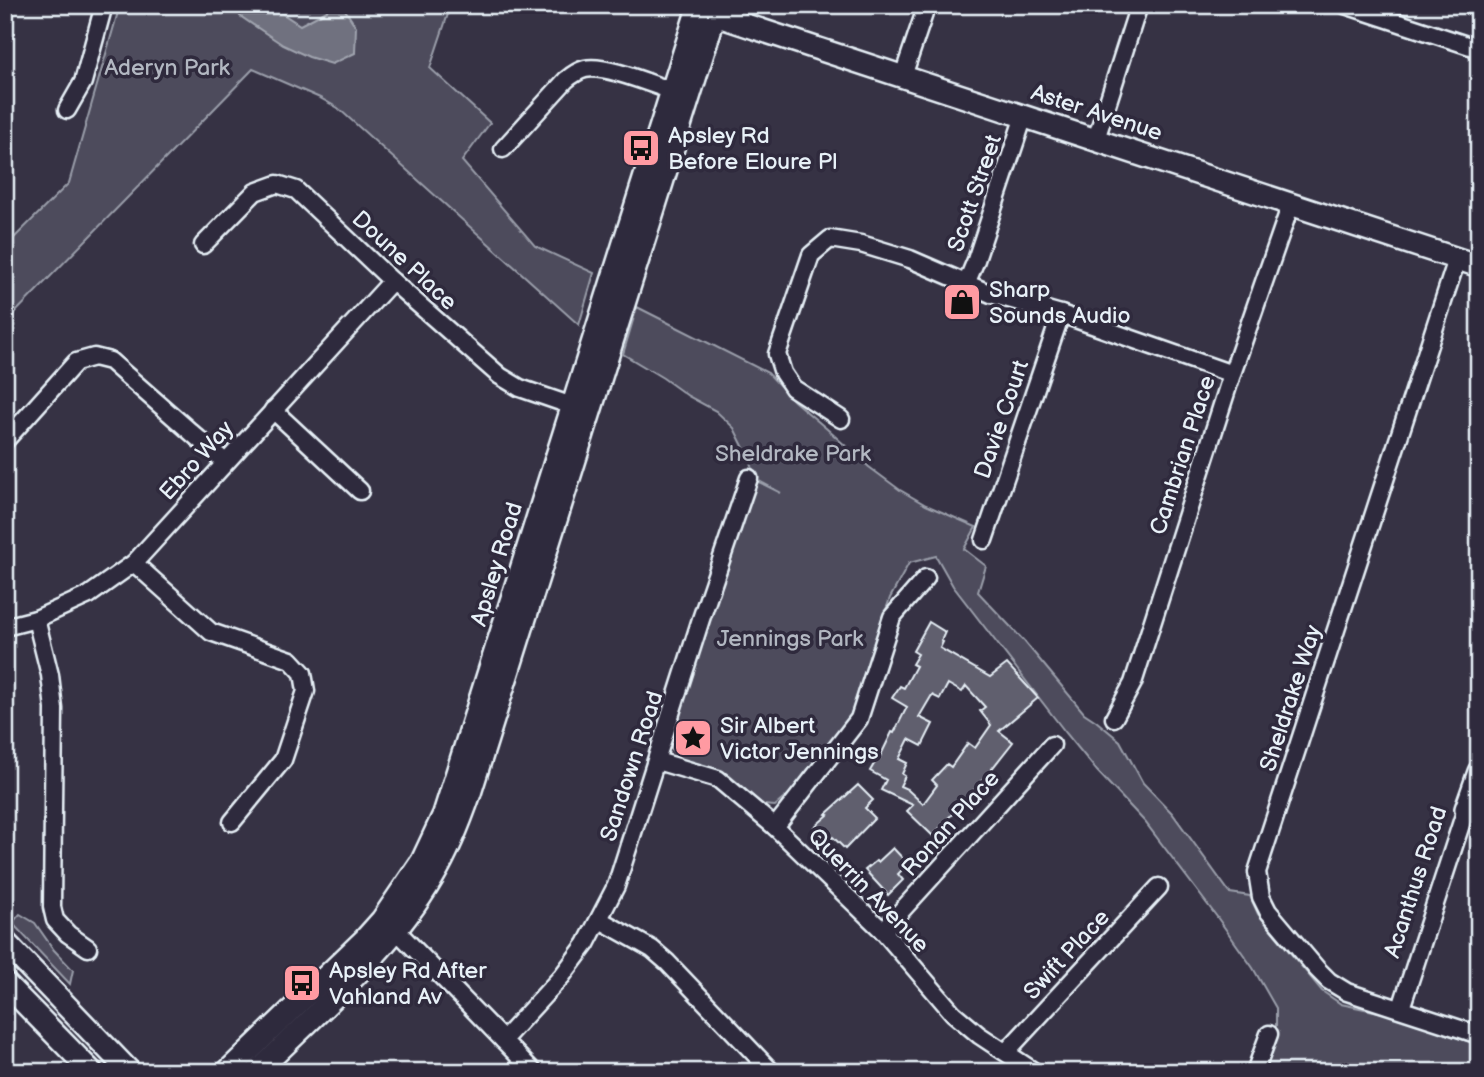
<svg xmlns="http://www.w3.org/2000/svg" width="1484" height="1077" font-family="'Balsamiq Sans',sans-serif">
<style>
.green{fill:#4d4b5c;stroke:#9a9eaa;stroke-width:2}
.water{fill:#70717f;stroke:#a0a4af;stroke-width:2}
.building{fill:#605e6e;stroke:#e8f1f8;stroke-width:2;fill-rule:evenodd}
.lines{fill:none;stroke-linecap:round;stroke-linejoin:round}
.street-casing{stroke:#e8f1f8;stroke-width:21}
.secondary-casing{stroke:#e8f1f8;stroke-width:26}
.street{stroke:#2f2a3d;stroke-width:16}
.secondary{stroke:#2f2a3d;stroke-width:21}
.labels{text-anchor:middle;stroke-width:7;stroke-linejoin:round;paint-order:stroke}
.park-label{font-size:23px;fill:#b2b7c1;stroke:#2f2a3d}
.street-label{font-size:23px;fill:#e8f1f8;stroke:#2f2a3d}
.poi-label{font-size:23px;fill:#e8f1f8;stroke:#2f2a3d;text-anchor:start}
</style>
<rect width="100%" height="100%" fill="#363244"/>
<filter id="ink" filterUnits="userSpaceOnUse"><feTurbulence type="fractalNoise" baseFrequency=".0143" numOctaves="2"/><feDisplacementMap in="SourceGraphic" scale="14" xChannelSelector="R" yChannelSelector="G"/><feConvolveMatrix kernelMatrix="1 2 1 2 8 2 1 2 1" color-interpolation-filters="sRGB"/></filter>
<g filter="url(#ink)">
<g class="green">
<polygon points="120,5 451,5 430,68 490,123 462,161 535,246 594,273 579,325 338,108 320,98 253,69 5,323 5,247 69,183"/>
<polygon points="637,307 768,373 794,401 827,429 869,467 900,490 926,505 976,527 964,549 986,566 978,592 1024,641 1084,713 1096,721 1120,741 1143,783 1172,813 1230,893 1250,896 1258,914 1322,991 1341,1004 1388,1014 1479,1045 1479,1072 1261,1072 1276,1026 1276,1008 1253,968 1217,917 1145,822 1097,771 1066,733 953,586 936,556 909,563 890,598 850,717 833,745 796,788 775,806 763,805 731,777 723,772 681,759 672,750 670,737 757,481 781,493 757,480 749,458 734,428 716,411 688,396 663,378 623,354"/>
<polygon points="20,914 35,923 54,950 73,970 70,984 12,923"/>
</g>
<polygon class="water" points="235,5 269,5 300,25 327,11 328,5 342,5 356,27 355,53 332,64 309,57 283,45 240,16"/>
<g class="building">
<path d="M929,622L945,632L941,641L943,642L940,648L990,677L1007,664L1038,698L999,731L1013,742L983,780L968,797L970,799L961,808L959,806L933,836L907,811L913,805L881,790L886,780L870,771L877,759H879L892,732L894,733L907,707L892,698L900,686L904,688L916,666L912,664L918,654L913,651ZM948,684L962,692L966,686L985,707L980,711L991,725L975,748L968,743L951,767L947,764L932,780L937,785L923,804L907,789L900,786L905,776L902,774L907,763L899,759L909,739L922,746L933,724L919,717L932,695L940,699Z"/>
<polygon points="858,785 873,800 865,808 875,818 845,849 833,837 827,842 814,827 828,815 826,814"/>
<polygon points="893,848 908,864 898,874 903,880 888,895 865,870 876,861 878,862"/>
</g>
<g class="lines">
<defs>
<g id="street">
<polyline points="1345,5 1479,49"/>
<polyline points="903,76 927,5"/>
<polyline points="67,110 83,82 104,5"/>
<polyline points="1096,139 1139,5"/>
<path d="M503,149L566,80C572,75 577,71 585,69C604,64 651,84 672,91"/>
<polyline points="203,245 255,192 277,184 296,190 392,281 500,376 520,388 581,409"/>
<polyline points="1457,259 1257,872 1261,897 1268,911 1317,969 1329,981 1347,992 1479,1035"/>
<polyline points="966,284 976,260 1024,116"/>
<polyline points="273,410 360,491"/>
<polyline points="841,419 793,388 783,373 777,354 811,255 830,239 861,244 910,259 991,294 1061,314 1232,374"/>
<polyline points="5,441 76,362 94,357 110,361 225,462"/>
<polyline points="984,540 1061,314"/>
<polyline points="134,563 211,632 291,660 303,673 306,691 283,760 232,822"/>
<polyline points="36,619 50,675 54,709 52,907 55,920 68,934 88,948"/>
<polyline points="5,627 36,619 89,595 134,563 392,281"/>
<polyline points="1114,718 1133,683 1232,374 1291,204"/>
<polyline points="657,761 718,779 775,827 883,931 953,1013 979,1035 1035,1072"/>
<polyline points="775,827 859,719 892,617 926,578"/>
<polyline points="600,920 652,949 667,962 772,1072"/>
<polyline points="389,926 402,936 534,1072"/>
<polyline points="883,931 1052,745"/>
<polyline points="1401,1008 1466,809"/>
<polyline points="503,1040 562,976 586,944 616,886 701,619 749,478"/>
<polyline points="1006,1052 1159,887"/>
<polyline points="1255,1072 1269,1034"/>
</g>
<g id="secondary">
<polyline points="703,11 1479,266"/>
<polyline points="1479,772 1466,809 1479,813"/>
<polyline points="5,942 130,1072"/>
<polyline points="5,983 92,1072"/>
<polyline points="227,1072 365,939 382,920 422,861 444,814 699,5"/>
<path d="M257,1072C317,1012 390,951 433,877C449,850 460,822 470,793L718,5"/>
</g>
</defs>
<use href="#street" class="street-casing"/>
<use href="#secondary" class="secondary-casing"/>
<use href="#street" class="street"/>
<use href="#secondary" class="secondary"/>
</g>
</g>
<defs>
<symbol id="bus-square" viewBox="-11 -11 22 22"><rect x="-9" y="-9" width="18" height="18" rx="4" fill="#ff9aa2" stroke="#2f2a3d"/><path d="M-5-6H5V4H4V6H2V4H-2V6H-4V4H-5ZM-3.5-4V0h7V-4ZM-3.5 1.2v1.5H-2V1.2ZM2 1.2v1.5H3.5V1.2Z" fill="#111"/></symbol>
<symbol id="shop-square" viewBox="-11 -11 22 22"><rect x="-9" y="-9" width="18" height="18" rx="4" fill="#ff9aa2" stroke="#2f2a3d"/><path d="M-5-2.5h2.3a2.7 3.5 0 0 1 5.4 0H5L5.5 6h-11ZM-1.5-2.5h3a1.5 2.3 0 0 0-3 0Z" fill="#111"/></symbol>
<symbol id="sight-square" viewBox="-11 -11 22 22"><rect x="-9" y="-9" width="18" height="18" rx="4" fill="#ff9aa2" stroke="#2f2a3d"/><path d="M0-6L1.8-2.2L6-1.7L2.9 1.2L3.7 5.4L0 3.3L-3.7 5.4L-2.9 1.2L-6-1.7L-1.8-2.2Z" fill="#111"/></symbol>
</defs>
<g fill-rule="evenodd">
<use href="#bus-square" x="619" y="126" width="44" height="44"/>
<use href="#shop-square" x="940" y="280" width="44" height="44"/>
<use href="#sight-square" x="671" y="716" width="44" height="44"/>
<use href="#bus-square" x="280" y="961" width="44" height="44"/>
</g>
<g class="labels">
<g class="park-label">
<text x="167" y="75">Aderyn Park</text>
<text x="793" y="461">Sheldrake Park</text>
<text x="790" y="646">Jennings Park</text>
</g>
<g class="street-label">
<text transform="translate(1097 112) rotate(18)" y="8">Aster Avenue</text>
<text transform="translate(974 193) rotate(-71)" y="8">Scott Street</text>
<text transform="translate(405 260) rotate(43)" y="8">Doune Place</text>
<text transform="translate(1001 419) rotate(-71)" y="8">Davie Court</text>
<text transform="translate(1182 455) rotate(-72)" y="8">Cambrian Place</text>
<text transform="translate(196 460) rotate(-48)" y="8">Ebro Way</text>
<text transform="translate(496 564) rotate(-73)" y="8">Apsley Road</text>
<text transform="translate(1290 698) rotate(-72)" y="8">Sheldrake Way</text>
<text transform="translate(631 766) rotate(-72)" y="8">Sandown Road</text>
<text transform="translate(950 823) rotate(-48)" y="8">Ronan Place</text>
<text transform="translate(1415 882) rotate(-72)" y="8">Acanthus Road</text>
<text transform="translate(869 890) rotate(46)" y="8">Querrin Avenue</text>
<text transform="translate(1066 954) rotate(-47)" y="8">Swift Place</text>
</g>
<g class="poi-label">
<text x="668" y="143">Apsley Rd<tspan x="668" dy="26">Before Eloure Pl</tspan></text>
<text x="989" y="297">Sharp<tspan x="989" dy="26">Sounds Audio</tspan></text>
<text x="720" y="733">Sir Albert<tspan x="720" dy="26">Victor Jennings</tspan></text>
<text x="329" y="978">Apsley Rd After<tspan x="329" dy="26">Vahland Av</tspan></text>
</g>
</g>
<rect width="1484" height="1077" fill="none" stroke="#2f2a3d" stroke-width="28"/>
<rect x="14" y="14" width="1456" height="1049" fill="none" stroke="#e8f1f8" stroke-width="2.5" filter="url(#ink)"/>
</svg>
